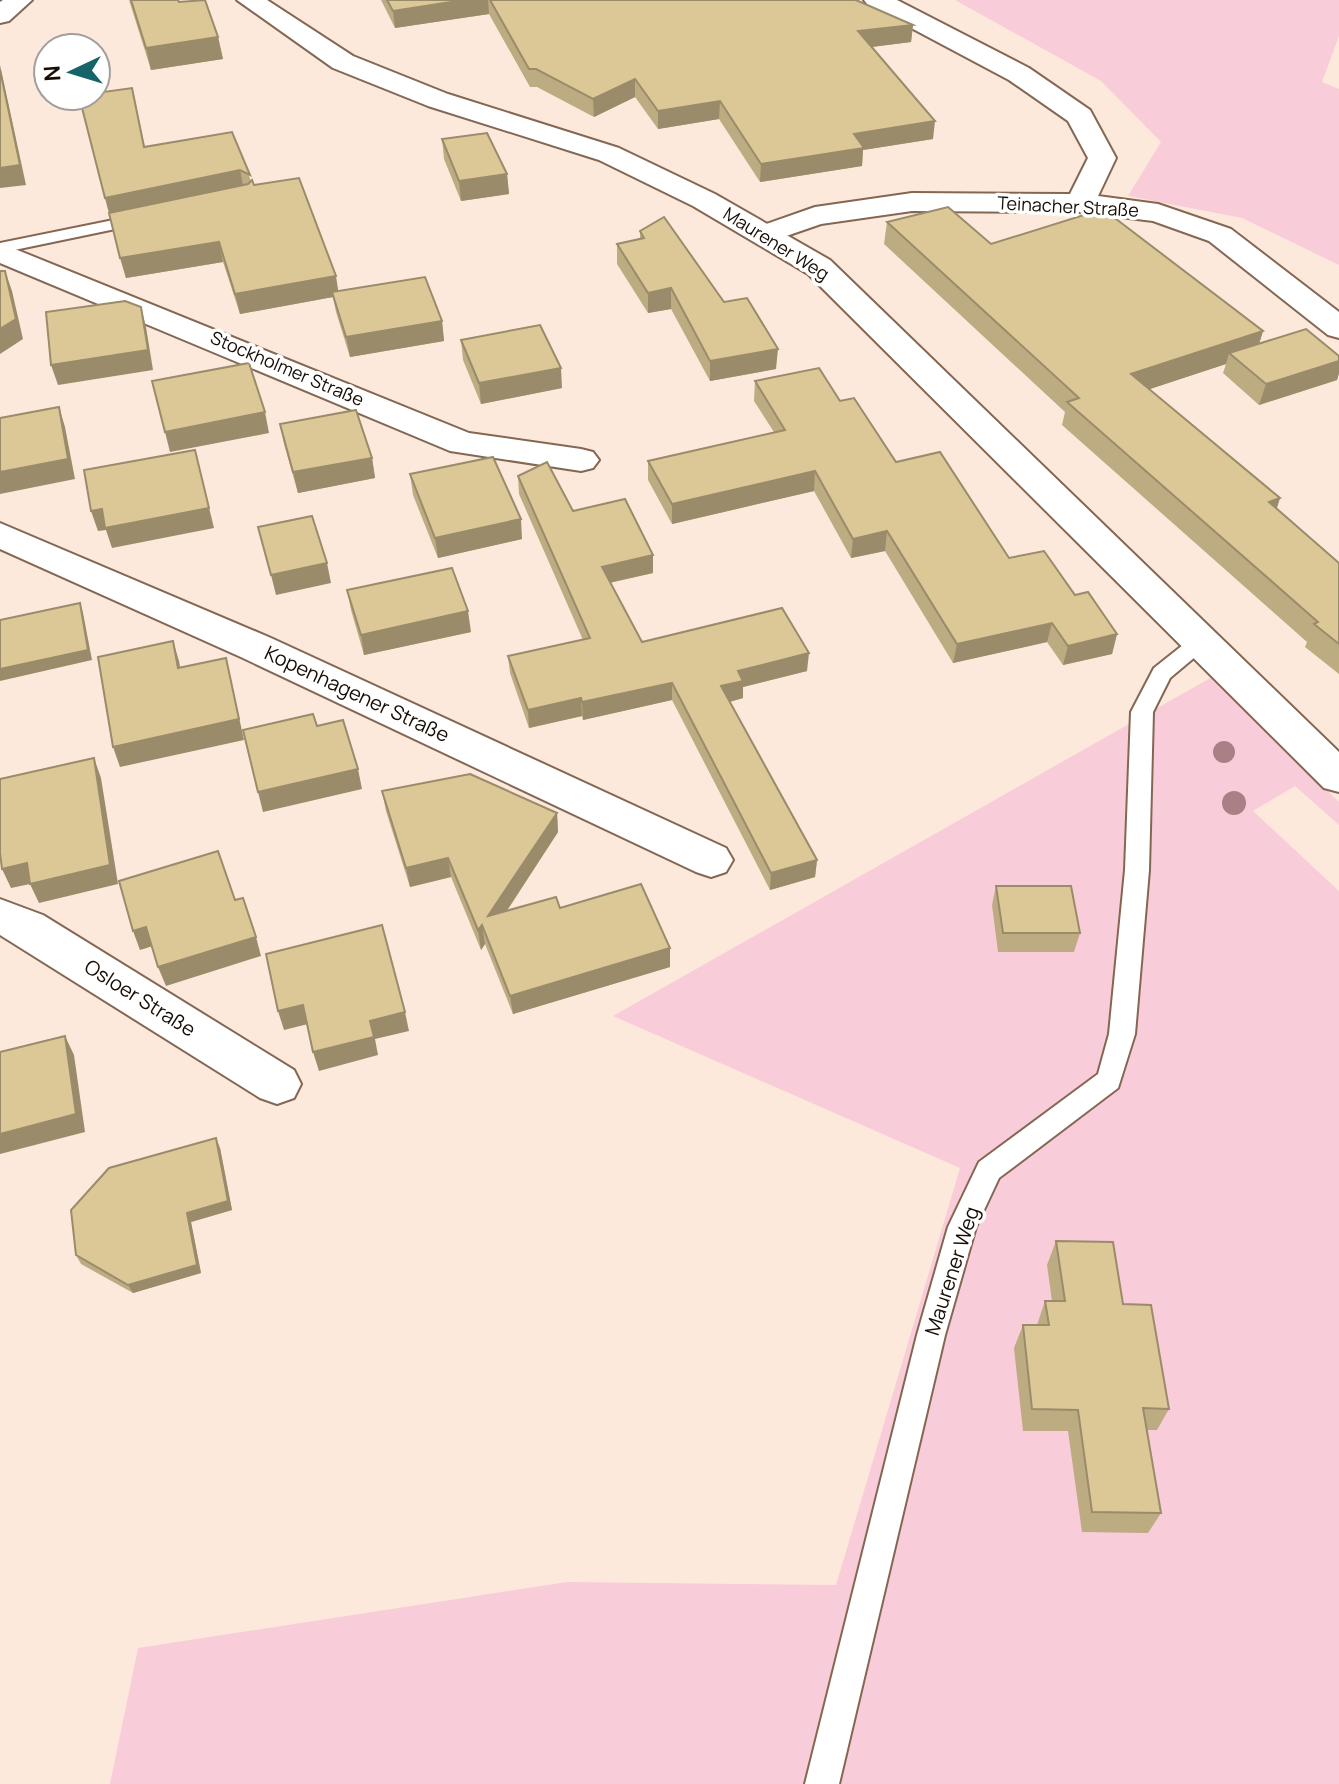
<svg xmlns="http://www.w3.org/2000/svg" width="1339" height="1784" font-family="Manrope,sans-serif">
<style>
.green{fill:#f9ccd9}
.lines{fill:none;stroke-linecap:round;stroke-linejoin:round}
.lane-casing{stroke:#846753;stroke-width:4}
.street-casing{stroke:#846753;stroke-width:4}
.secondary-casing{stroke:#846753;stroke-width:4}
.lane{fill:#fff;fill-rule:evenodd}
.street{fill:#fff;fill-rule:evenodd}
.secondary{fill:#fff;fill-rule:evenodd}
.tree{fill:#ac7f86}
.wall{fill:#bdab82}
.shaded-wall{fill:#9a8b6a}
.building{fill:#dcc797;stroke:#9a8b6a;stroke-width:2}
.labels{text-anchor:middle;stroke-width:7;stroke-linejoin:round;paint-order:stroke}
.far-street-label{font-size:18px;fill:#170d05;stroke:#fff}
.street-label{font-size:20px;fill:#170d05;stroke:#fff}
</style>
<rect width="100%" height="100%" fill="#fde9db"/>
<g class="green">
<polygon points="955,0 1339,0 1339,36 1322,82 1339,89 1339,265 1242,218 1128,196 1161,142 1101,81"/>
<polygon points="1212,677 1339,802 1339,825 1295,786 1253,811 1339,891 1339,1784 110,1784 138,1648 567,1582 836,1585 960,1168 613,1016"/>
</g>
<g class="lines">
<defs>
<g id="lane">
<polygon points="143,214 151,219 149,222 0,253 0,243"/>
<polygon points="1200,635 1207,637 1211,642 1207,647 1170,678 1153,712 1149,870 1135,1034 1118,1088 999,1178 976,1227 945,1335 839,1784 805,1784 917,1335 948,1227 979,1162 1098,1074 1109,1034 1125,870 1131,712 1154,668 1193,637"/>
</g>
<g id="street">
<polygon points="3,0 32,0 9,21 0,23 0,2"/>
<polygon points="864,0 897,0 1029,68 1090,110 1116,158 1098,196 1158,204 1231,229 1339,312 1339,338 1328,335 1209,241 1153,221 1080,212 912,211 821,224 766,243 755,240 751,234 755,228 815,207 912,193 1070,194 1088,158 1068,121 1009,80 868,5"/>
<polygon points="0,243 469,433 581,449 593,452 599,460 593,468 581,471 450,451 0,263"/>
<polygon points="0,523 271,638 726,848 733,860 726,872 711,877 696,872 243,658 0,549"/>
<polygon points="0,899 43,915 294,1070 301,1084 294,1098 277,1104 260,1098 0,935"/>
</g>
<polygon id="secondary" points="237,0 267,0 353,56 448,94 619,148 715,194 830,260 1339,752 1339,792 1324,788 808,274 693,206 599,160 428,106 333,68"/>
</defs>
<use href="#lane" class="lane-casing"/>
<use href="#street" class="street-casing"/>
<use href="#secondary" class="secondary-casing"/>
<use href="#lane" class="lane"/>
<use href="#street" class="street"/>
<use href="#secondary" class="secondary"/>
</g>
<g class="tree">
<circle cx="1224" cy="752" r="11"/>
<circle cx="1234" cy="803" r="12"/>
</g>
<g class="wall">
<polygon points="129,0 178,0 179,2 218,37 223,59 151,70"/>
<polygon points="381,0 856,0 913,25 911,42 871,47 933,139 863,150 862,166 760,182 719,119 658,129 635,97 594,117 537,87 530,87 489,14 395,28"/>
<polygon points="132,88 145,147 232,132 251,181 338,291 442,321 444,341 350,357 336,312 333,297 240,314 223,262 126,278 79,96"/>
<polygon points="442,139 507,174 509,194 461,201 444,159"/>
<polygon points="887,222 991,244 1263,331 1259,344 1339,356 1339,373 1337,380 1259,405 1223,373 1226,364 1149,389 1280,498 1276,509 1339,563 1339,674 1305,647 1307,642 1062,425 1065,412 884,244"/>
<polygon points="640,231 724,302 776,369 710,381 671,309 648,313 617,264 617,244 640,239"/>
<polygon points="461,340 562,388 481,404 463,360"/>
<polygon points="755,381 840,401 896,462 1009,558 1075,595 1117,634 1112,654 1063,665 1047,642 953,663 885,551 851,558 814,491 672,524 648,480 648,461 774,432 754,401"/>
<polygon points="280,424 372,458 375,478 298,493 284,444"/>
<polygon points="410,474 522,539 438,558 413,495"/>
<polygon points="518,476 573,511 653,573 610,583 642,642 807,671 743,687 743,698 730,702 817,860 815,877 770,890 672,700 583,720 582,716 529,728 510,673 508,656 583,640 519,494"/>
<polygon points="347,590 471,632 364,655 351,610"/>
<polygon points="382,791 557,813 558,832 507,911 560,908 670,967 513,1014 485,944 481,950 451,877 410,887 386,811"/>
<polygon points="996,886 1080,933 1074,952 998,952 992,905"/>
<polygon points="220,1148 232,1210 191,1222 201,1273 133,1293 81,1264 76,1255"/>
<polygon points="1056,1241 1123,1304 1169,1409 1157,1430 1147,1430 1161,1513 1148,1533 1082,1532 1068,1431 1023,1431 1014,1348 1023,1325 1037,1325 1045,1301 1052,1301 1047,1265"/>
</g>
<g class="shaded-wall">
<polygon points="464,0 488,0 489,14 395,28 393,11"/>
<polygon points="913,25 911,42 856,49 858,31"/>
<polygon points="218,37 223,59 151,70 146,48"/>
<polygon points="0,65 26,185 0,188"/>
<polygon points="635,79 635,97 594,117 593,99"/>
<polygon points="720,101 719,119 658,129 658,111"/>
<polygon points="935,121 933,139 863,150 862,166 760,182 761,164 854,134"/>
<polygon points="240,170 244,190 110,217 105,198"/>
<polygon points="507,174 509,194 461,201 459,181"/>
<polygon points="219,242 223,262 126,278 120,258"/>
<polygon points="5,271 12,291 23,339 0,354 0,329"/>
<polygon points="336,276 339,296 332,292 333,297 240,314 235,294"/>
<polygon points="671,288 671,309 648,313 648,293"/>
<polygon points="141,307 146,327 153,370 58,385 51,365"/>
<polygon points="442,321 444,341 350,357 346,337"/>
<polygon points="1263,331 1256,354 1229,353 1226,364 1126,397 1131,374"/>
<polygon points="778,349 776,369 710,381 710,361"/>
<polygon points="1339,361 1339,373 1337,380 1259,405 1266,384"/>
<polygon points="561,368 562,388 481,404 479,383"/>
<polygon points="59,407 65,427 75,479 0,494 0,472"/>
<polygon points="265,412 269,433 170,452 165,432"/>
<polygon points="195,450 214,528 112,548 106,530 98,531 91,511 102,509"/>
<polygon points="372,458 375,478 298,493 293,472"/>
<polygon points="815,471 814,491 672,524 672,504"/>
<polygon points="1280,498 1273,521 1269,502"/>
<polygon points="521,519 522,539 438,558 435,538"/>
<polygon points="887,531 885,551 851,558 853,539"/>
<polygon points="653,555 653,573 603,584 602,567"/>
<polygon points="327,563 331,583 276,595 271,575"/>
<polygon points="80,603 83,613 92,660 0,681 0,669"/>
<polygon points="468,611 471,632 364,655 361,635"/>
<polygon points="1052,623 1047,642 953,663 957,644"/>
<polygon points="1117,634 1112,654 1063,665 1068,646"/>
<polygon points="173,641 179,661 184,689 178,668"/>
<polygon points="809,653 807,671 743,687 743,698 721,704 721,686 738,671"/>
<polygon points="226,658 244,740 120,767 113,747"/>
<polygon points="672,683 672,700 583,720 582,702"/>
<polygon points="581,698 582,716 529,728 528,710"/>
<polygon points="94,758 101,778 118,884 39,903 30,884 11,888 2,869"/>
<polygon points="358,769 362,789 263,812 258,792"/>
<polygon points="557,813 558,832 490,936 488,916"/>
<polygon points="448,858 451,877 410,887 406,868"/>
<polygon points="817,860 815,877 770,890 771,873"/>
<polygon points="482,925 485,944 481,950 478,930"/>
<polygon points="146,927 153,946 140,950 133,931"/>
<polygon points="256,937 261,956 166,986 158,967"/>
<polygon points="670,948 670,967 513,1014 510,996"/>
<polygon points="303,1005 308,1024 284,1030 278,1011"/>
<polygon points="405,1012 409,1031 375,1039 378,1055 319,1071 313,1052 370,1021"/>
<polygon points="65,1036 74,1055 85,1132 0,1154 0,1134"/>
<polygon points="216,1138 220,1148 232,1210 191,1222 201,1273 133,1293 128,1285 187,1213"/>
</g>
<g class="building">
<polygon points="131,0 178,0 179,2 205,0 218,37 146,48"/>
<polygon points="387,0 464,0 393,11"/>
<polygon points="490,0 856,0 913,25 858,31 935,121 854,134 864,148 761,164 720,101 658,111 635,79 593,99 536,69 529,69"/>
<polygon points="0,70 20,165 0,168"/>
<polygon points="132,88 144,147 232,132 250,175 240,170 105,198 79,96 96,96 96,93"/>
<polygon points="487,133 507,174 459,181 442,139"/>
<polygon points="299,178 336,276 235,294 219,242 120,258 109,213 248,184 252,180 254,185"/>
<polygon points="948,207 991,244 1103,209 1263,331 1131,374 1280,498 1269,502 1339,563 1339,644 1314,624 1318,622 1067,402 1079,398 887,222"/>
<polygon points="664,217 724,302 747,298 778,349 710,361 671,288 648,293 617,244 644,238 640,231"/>
<polygon points="0,271 5,271 16,319 0,329"/>
<polygon points="425,277 442,321 346,337 332,292"/>
<polygon points="125,301 141,307 148,350 51,365 46,312"/>
<polygon points="540,325 561,368 479,383 461,340"/>
<polygon points="1306,329 1339,356 1339,361 1266,384 1229,353"/>
<polygon points="249,363 265,412 165,432 152,381"/>
<polygon points="819,368 840,401 854,398 896,462 940,452 1009,558 1044,551 1075,595 1088,592 1117,634 1068,646 1052,623 957,644 887,531 853,539 815,471 672,504 648,461 785,430 755,381"/>
<polygon points="59,407 68,459 0,472 0,418"/>
<polygon points="356,410 372,458 293,472 280,424"/>
<polygon points="195,450 209,508 105,528 102,509 91,511 84,470"/>
<polygon points="493,457 521,519 435,538 410,474"/>
<polygon points="547,462 573,511 625,499 653,555 602,567 642,642 782,608 809,653 738,671 743,681 721,686 817,860 771,873 672,683 582,702 581,698 528,710 508,656 590,638 518,476"/>
<polygon points="312,516 327,563 271,575 258,527"/>
<polygon points="452,568 468,611 361,635 347,590"/>
<polygon points="80,603 88,650 0,669 0,620"/>
<polygon points="173,641 178,668 226,658 239,719 113,747 98,657"/>
<polygon points="313,714 317,726 343,720 358,769 258,792 243,730"/>
<polygon points="94,758 110,865 30,884 27,863 2,869 0,853 0,779"/>
<polygon points="470,774 557,813 488,916 556,897 560,908 641,884 670,948 510,996 482,925 478,930 448,858 406,868 382,791"/>
<polygon points="218,851 235,900 243,898 256,937 158,967 146,927 133,931 119,881"/>
<polygon points="996,886 1071,886 1080,933 1003,933"/>
<polygon points="382,925 405,1012 370,1021 374,1037 313,1052 303,1005 278,1011 266,954"/>
<polygon points="65,1036 76,1114 0,1134 0,1052"/>
<polygon points="216,1138 228,1201 187,1213 197,1265 128,1285 76,1255 71,1210 109,1168"/>
<polygon points="1056,1241 1113,1242 1123,1304 1151,1305 1169,1409 1143,1408 1161,1513 1092,1512 1078,1410 1032,1409 1023,1325 1049,1325 1045,1301 1065,1301"/>
</g>
<g class="labels">
<g class="far-street-label">
<text transform="translate(1068 207) rotate(3)" y="6">Teinacher Straße</text>
<text transform="translate(776 244) rotate(32)" y="6">Maurener Weg</text>
<text transform="translate(287 369) rotate(23)" y="6">Stockholmer Straße</text>
</g>
<g class="street-label">
<text transform="translate(357 694) rotate(25)" y="7">Kopenhagener Straße</text>
<text transform="translate(140 998) rotate(32)" y="7">Osloer Straße</text>
<text transform="translate(952 1271) rotate(-72)" y="7">Maurener Weg</text>
</g>
</g>
<g transform="translate(72 72) rotate(266)"><circle r="38" fill="#ffffff" stroke="#a29e9b" stroke-width="2"/>
<path d="M0-6L14 30L0 20L-14 30Z" fill="#15646a"/>
<text y="-12" font-size="22" font-weight="bold" text-anchor="middle" fill="#170d05">N</text>
</g>
</svg>
